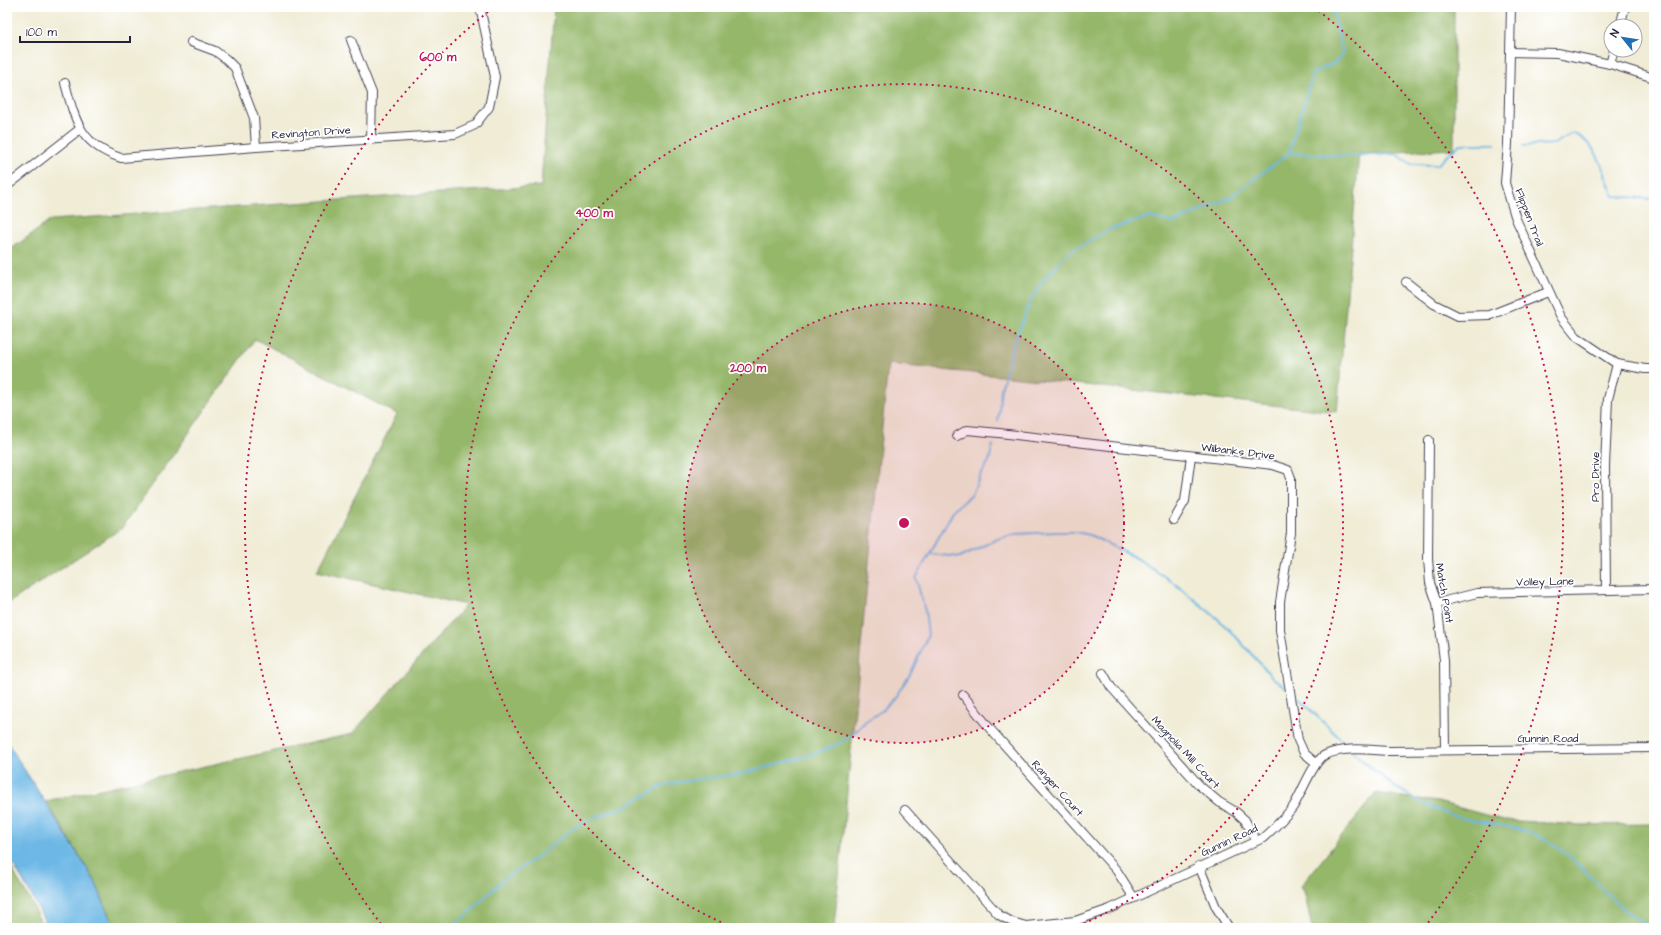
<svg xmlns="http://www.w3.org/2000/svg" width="1661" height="935" font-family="'Architects Daughter',sans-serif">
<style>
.forest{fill:#95b76b;stroke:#5c6c53}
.water{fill:#6cb7e5;stroke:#476c90}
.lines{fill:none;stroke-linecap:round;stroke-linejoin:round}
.stream{stroke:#6cb7e5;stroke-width:2}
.street-casing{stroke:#414052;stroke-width:10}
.street{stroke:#fff;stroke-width:8}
.ring{fill:none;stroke:#c2185b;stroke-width:2;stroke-dasharray:2 4}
.labels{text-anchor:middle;stroke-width:3.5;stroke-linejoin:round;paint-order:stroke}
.street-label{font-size:11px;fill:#22223b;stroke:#fff}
.centre{fill:#c2185b;stroke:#fff;stroke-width:2}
.ring-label{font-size:12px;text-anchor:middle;font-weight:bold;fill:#c2185b;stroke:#fff;stroke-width:3.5;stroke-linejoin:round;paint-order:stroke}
</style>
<rect width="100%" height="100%" fill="#fff"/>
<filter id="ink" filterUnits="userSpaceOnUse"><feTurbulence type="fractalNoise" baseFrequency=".025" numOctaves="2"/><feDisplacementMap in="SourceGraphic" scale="8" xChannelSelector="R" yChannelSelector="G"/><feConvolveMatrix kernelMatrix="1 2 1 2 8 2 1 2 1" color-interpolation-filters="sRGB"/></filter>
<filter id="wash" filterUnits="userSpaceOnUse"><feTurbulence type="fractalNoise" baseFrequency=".012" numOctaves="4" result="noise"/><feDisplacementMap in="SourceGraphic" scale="16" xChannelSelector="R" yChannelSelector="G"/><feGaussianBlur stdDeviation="0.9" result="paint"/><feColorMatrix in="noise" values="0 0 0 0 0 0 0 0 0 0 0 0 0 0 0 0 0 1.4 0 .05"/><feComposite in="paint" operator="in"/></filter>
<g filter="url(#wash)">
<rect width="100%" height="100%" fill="#f0ecd6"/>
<g class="forest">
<polygon points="554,7 1454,7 1454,149 1359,154 1337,412 888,364 834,928 114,928 95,881 46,801 352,734 466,605 317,571 397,414 255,339 122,528 7,604 7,252 51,220 541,186"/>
<polygon points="1376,793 1438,802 1504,820 1579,825 1654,824 1654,928 1312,928 1304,891 1301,886"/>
<polygon points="7,861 33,905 43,928 7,928"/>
</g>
<polygon class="water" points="7,742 95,881 114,928 48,928 33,898 7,854"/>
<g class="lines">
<g class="stream">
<path d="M1523,146L1554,144L1573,133C1602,147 1601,170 1614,196L1654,199"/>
<polyline points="1289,153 1349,156 1396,154 1411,164 1437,165 1460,144 1495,144"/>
<polyline points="998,421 1001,389 1014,343 1031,299 1042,282 1067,254 1110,229 1150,217 1173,223 1229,198 1289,153 1313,73 1336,62 1343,54 1332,7"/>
<polyline points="930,554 960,557 997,539 1016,534 1055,532 1076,532 1090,535 1138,559 1174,583 1218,619 1236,637 1273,678 1286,688"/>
<polyline points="1293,693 1349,747"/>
<path d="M1353,752C1386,782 1421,809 1466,819C1493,825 1520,826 1545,839C1576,857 1597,886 1624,909C1632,917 1642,922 1651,928"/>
<polyline points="449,928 467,915 504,879 540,855 564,835 584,822 623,807 663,786 685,781 741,774 810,755 836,745 852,735 866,721 883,710 896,696 911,673 928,635 925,611 916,578 954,510 972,494 981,474 989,461 993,445"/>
</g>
</g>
</g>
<g filter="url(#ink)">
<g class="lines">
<defs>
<g id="street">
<polyline points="1511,7 1508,144 1505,183 1516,219 1561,317 1577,337 1617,364 1645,369 1654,369"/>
<polyline points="1620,26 1625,7"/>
<polyline points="351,40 372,93 371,140"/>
<polyline points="191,42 215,51 226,59 235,68 254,118 256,147"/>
<polyline points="1510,52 1558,53 1610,64 1654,78"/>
<polyline points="1610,64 1614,50"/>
<path d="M65,83C75,120 80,145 121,158L256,147L455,134L475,125L489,107L495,77L480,7"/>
<polyline points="7,186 80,129"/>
<polyline points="1406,282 1434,304 1458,316 1490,315 1548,292"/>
<polyline points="957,436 967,430 999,433 1273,465 1288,470 1291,478 1291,533 1280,602 1280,630 1298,740 1304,753 1316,763"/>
<polyline points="1429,440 1428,559 1430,583 1437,603 1444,660 1445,750"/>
<polyline points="1174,520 1185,501 1191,456"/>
<polyline points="1606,590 1605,466 1608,399 1617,364"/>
<polyline points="1437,603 1477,593 1654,589"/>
<polyline points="1103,673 1111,687 1200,786 1219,802 1236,812 1245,820 1256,841"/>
<polyline points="963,695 991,730 1117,871 1134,898"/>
<path d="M905,810L999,915L1012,922L1026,926L1075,921L1110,909L1263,838C1274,828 1284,819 1293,807C1301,795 1313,761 1325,755C1344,746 1368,750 1389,751L1654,748"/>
<polyline points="1199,866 1216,907 1229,928"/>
</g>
</defs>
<use href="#street" class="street-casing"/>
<use href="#street" class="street"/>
</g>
</g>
<circle cx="904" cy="523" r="220" fill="#c2185b" fill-opacity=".12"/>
<g class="ring">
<circle cx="904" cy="523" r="220"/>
<path d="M732 927A439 439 0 1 1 1076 927"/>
<path d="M381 924A659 659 0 0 1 494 7M1314 7A659 659 0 0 1 1427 924"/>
</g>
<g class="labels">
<g class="street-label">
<text transform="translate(311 132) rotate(-4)" y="4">Revington Drive</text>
<text transform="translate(1530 217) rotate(69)" y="4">Flippen Trail</text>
<text transform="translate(1238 451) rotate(7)" y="4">Wilbanks Drive</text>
<text transform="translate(1595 477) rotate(-90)" y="4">Pro Drive</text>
<text transform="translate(1545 581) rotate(-1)" y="4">Volley Lane</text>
<text transform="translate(1445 593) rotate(80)" y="4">Match Point</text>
<text x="1548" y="742">Gunnin Road</text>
<text transform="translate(1186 752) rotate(47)" y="4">Magnolia Mill Court</text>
<text transform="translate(1058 788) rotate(48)" y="4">Ranger Court</text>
<text transform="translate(1229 840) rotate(-25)" y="4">Gunnin Road</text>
</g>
</g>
<circle cx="904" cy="523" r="6" class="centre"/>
<g class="ring-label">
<text x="438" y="61">600 m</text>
<text x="594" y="217">400 m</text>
<text x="748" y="372">200 m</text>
</g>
<rect width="1661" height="935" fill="none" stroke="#fff" stroke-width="24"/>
<g transform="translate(1623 38) rotate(300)"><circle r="19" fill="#ffffff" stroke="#a7a7b1"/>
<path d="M0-3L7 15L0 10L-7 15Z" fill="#1f6fb2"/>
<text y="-6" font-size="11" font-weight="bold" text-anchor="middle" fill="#22223b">N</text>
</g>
<path d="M20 36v6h110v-6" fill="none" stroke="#22223b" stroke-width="2"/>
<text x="26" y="36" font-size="12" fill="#22223b" stroke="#ffffff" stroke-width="3" paint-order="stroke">100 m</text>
</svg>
